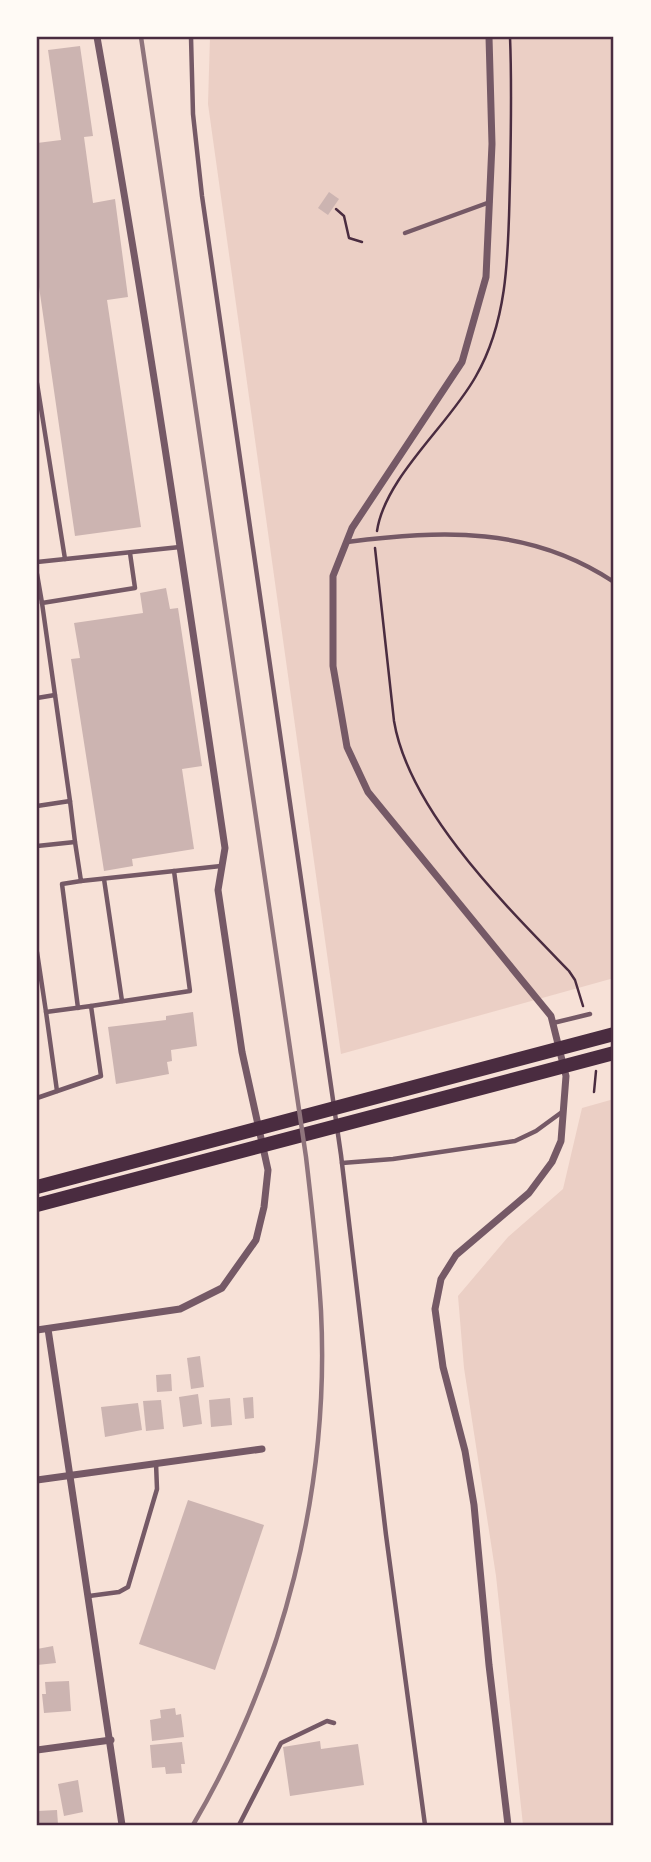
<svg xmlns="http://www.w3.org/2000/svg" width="651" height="1862" font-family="Barlow,sans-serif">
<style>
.green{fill:#ebcfc5}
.building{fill:#ccb4b1}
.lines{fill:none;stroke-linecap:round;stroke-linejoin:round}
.path{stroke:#4a2c40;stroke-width:2.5}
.service{stroke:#755966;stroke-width:4.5}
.minor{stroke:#755966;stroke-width:7}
.trunk{stroke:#4a2c40;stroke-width:14}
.rail{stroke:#8f747c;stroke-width:4.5}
.neatline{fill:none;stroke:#4a2c40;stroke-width:2.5}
</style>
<rect width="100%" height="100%" fill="#f7e1d7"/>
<g class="green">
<polygon points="210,37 614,37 614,978 341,1054 208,104"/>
<polygon points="614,1099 614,1825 523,1825 496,1576 464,1368 458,1296 508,1237 563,1189 582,1108"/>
</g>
<g class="building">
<polygon points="80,46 93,136 84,137 93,203 115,199 128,297 107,300 141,527 75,536 37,273 37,143 61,140 48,50"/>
<polygon points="329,192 339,199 328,215 318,208"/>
<polygon points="166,588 170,609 178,608 202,766 182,769 194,849 132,859 133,866 104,871 71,659 80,658 74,623 143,613 140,593"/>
<polygon points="193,1012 197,1046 171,1050 172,1061 167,1062 169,1074 116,1084 108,1027 166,1020 166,1016"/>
<polygon points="200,1356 204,1387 191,1389 187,1358"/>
<polygon points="171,1374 172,1391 157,1392 156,1375"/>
<polygon points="198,1394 202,1424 183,1427 179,1397"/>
<polygon points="253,1397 254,1418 245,1419 243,1398"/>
<polygon points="230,1398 232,1425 211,1427 209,1400"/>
<polygon points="161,1400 164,1429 146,1431 143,1401"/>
<polygon points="138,1403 142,1430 105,1437 101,1407"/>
<polygon points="188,1500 264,1525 215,1670 139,1644"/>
<polygon points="53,1646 56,1663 37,1665 37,1649"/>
<polygon points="69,1681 71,1711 44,1713 42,1694 46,1694 45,1682"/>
<polygon points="175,1708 176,1715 181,1714 184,1737 152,1741 150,1720 161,1718 160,1710"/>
<polygon points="320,1741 321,1749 358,1744 364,1785 290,1796 283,1747"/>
<polygon points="182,1742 185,1764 181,1764 182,1773 166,1774 165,1767 152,1768 150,1745"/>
<polygon points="78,1780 83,1812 64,1816 58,1784"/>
<polygon points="57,1810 58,1825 37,1825 37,1811"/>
</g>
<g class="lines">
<g class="path">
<polyline points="336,209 344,216 349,238 362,242"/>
<path d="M377,531C385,477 449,425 476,376C510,317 508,246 510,180C511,132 512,85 510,37"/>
<path d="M375,548L394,721C409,811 507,907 569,971L575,980L583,1006"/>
<polyline points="594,1092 596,1071"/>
</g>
<g class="service">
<polyline points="191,37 193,114 202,196 341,1155 386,1535 425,1825"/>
<polyline points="405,233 490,202"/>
<polyline points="37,383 65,559"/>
<path d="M347,542C443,530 530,526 614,582"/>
<polyline points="37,562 180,547"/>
<polyline points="37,574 42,603"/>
<polyline points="37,698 55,695"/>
<polyline points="70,801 42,603 135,588 130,553"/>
<polyline points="37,806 70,801 75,842"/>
<polyline points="37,846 75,842 81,881 221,866"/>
<polyline points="104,879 122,1001"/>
<polyline points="37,952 46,1012 91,1006 101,1076 37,1098"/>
<polyline points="91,1006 190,991 174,871"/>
<polyline points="78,1008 62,884 81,881"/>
<polyline points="46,1012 57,1091"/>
<polyline points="553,1023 590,1014"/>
<polyline points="342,1163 393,1159 515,1141 536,1131 562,1112"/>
<polyline points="89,1596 119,1592 128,1587 157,1489 156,1463"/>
<polyline points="239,1825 281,1743 327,1721 334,1723"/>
</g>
<g class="minor">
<polyline points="489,37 492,144 486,277 462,362 352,528 333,576 333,666 347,747 368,792 551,1016 566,1076 561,1141 552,1162 529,1193 456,1255 441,1279 435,1309 443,1367 465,1451 474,1505 489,1665 508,1825"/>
<polyline points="48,1329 122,1825"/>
<path d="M37,1330L180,1309L222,1288L256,1240L264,1207L268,1170L242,1052L218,890L225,848C185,577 145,306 97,37"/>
<polyline points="37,1480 262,1449"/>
<polyline points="37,1750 111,1740"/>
</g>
<g class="trunk">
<polyline points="37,1187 614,1034"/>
<polyline points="37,1205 614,1053"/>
</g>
<path class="rail" d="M141,37L306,1157C312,1208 318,1259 321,1311C330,1489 283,1672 193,1825"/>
</g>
<rect width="651" height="1862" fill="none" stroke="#fffaf5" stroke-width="77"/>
<rect x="38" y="38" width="574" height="1786" class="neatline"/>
</svg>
